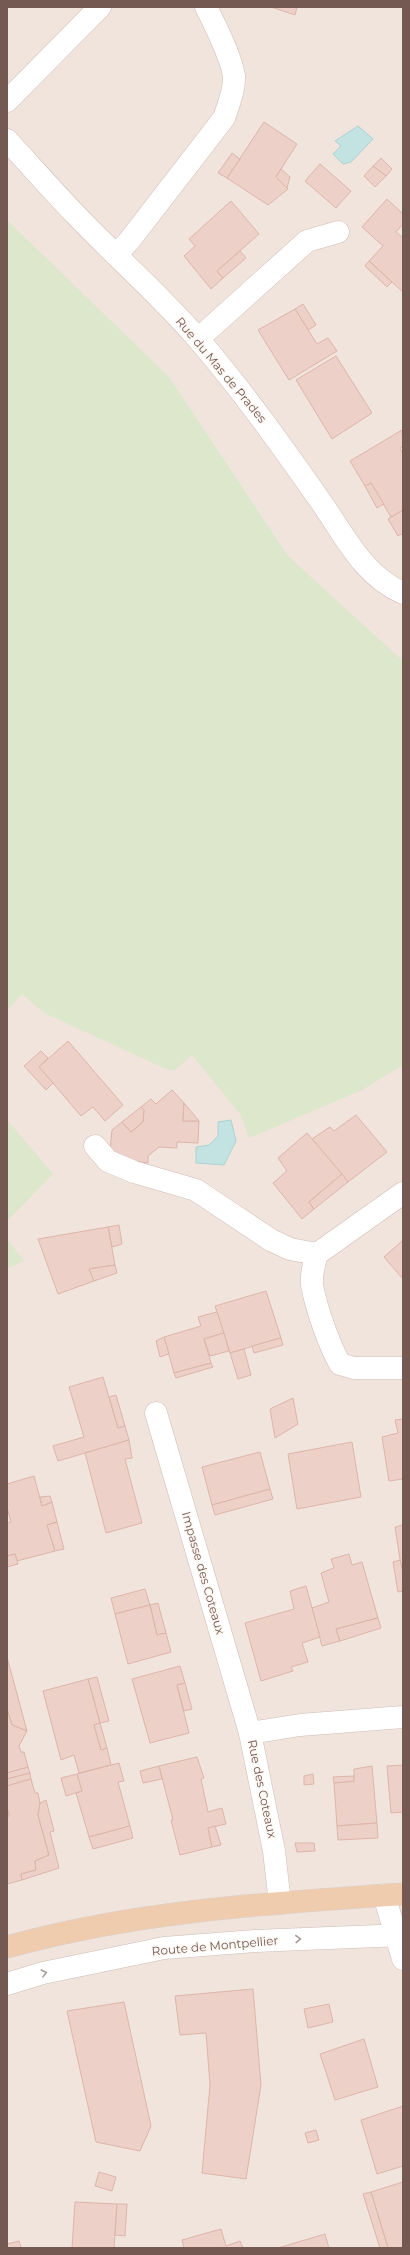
<svg xmlns="http://www.w3.org/2000/svg" width="410" height="2255" font-family="Montserrat,sans-serif">
<style>
.residential{fill:#f1e4dc}
.green{fill:#dce7cc}
.water{fill:#c3e2e2;stroke:#abd3d2}
.building{fill:#edd0c8;stroke:#ddb5aa}
.lines{fill:none;stroke-linecap:round;stroke-linejoin:round}
.minor-casing{stroke:#cebcb6;stroke-width:23}
.major-casing{stroke:#d8d0cf;stroke-width:23}
.minor{stroke:#fff;stroke-width:22}
.major{stroke:#f0ccaf;stroke-width:22}
.oneway{stroke:#ac9b97}
.labels{text-anchor:middle;stroke-width:3;stroke-linejoin:round;paint-order:stroke}
.street-label{font-size:12px;fill:#745852;stroke:#fdf8f3}
</style>
<rect width="100%" height="100%" fill="#fbf3ed"/>
<rect class="residential" x="7" y="7" width="396" height="2241"/>
<g class="green">
<polygon points="7,220 169,377 288,556 403,661 403,1065 362,1090 249,1138 240,1114 192,1055 174,1071 166,1069 44,1013 22,994 7,1011"/>
<polygon points="7,1120 53,1174 7,1221"/>
<polygon points="7,1239 24,1261 7,1268"/>
</g>
<g class="water">
<polygon points="358,126 373,139 351,162 343,164 333,154 341,146 335,141"/>
<polygon points="231,1120 236,1141 224,1165 196,1163 196,1147 209,1145 218,1136 218,1122"/>
</g>
<g class="building">
<polygon points="271,7 297,7 295,15"/>
<polygon points="264,122 297,144 276,177 288,189 268,205 227,178"/>
<polygon points="232,153 240,159 227,178 218,173"/>
<polygon points="381,158 392,169 386,176 373,166"/>
<polygon points="320,164 351,191 336,208 305,181"/>
<polygon points="373,166 386,176 375,187 364,176"/>
<polygon points="281,169 290,177 287,188 276,177"/>
<polygon points="387,199 403,214 403,224 396,232 403,238 403,292 369,261 383,246 362,227"/>
<polygon points="231,201 259,234 217,271 223,278 211,289 184,256 195,246 189,239"/>
<polygon points="240,251 246,258 223,278 217,271"/>
<polygon points="369,261 392,282 387,287 365,266"/>
<polygon points="303,304 316,325 308,330 295,309"/>
<polygon points="295,309 317,344 328,338 337,351 289,380 258,330"/>
<polygon points="336,356 372,413 332,439 296,380"/>
<polygon points="402,430 403,446 400,448 403,454 403,510 391,517 371,483 365,486 350,461"/>
<polygon points="371,483 384,504 377,508 365,486"/>
<polygon points="403,510 403,533 398,536 388,519"/>
<polygon points="68,1041 123,1105 105,1121 93,1107 81,1116 39,1067"/>
<polygon points="41,1051 48,1058 39,1067 53,1083 46,1090 24,1066"/>
<polygon points="172,1090 184,1103 183,1121 199,1121 198,1143 177,1142 177,1148 159,1147 148,1156 148,1163 121,1159 110,1150 112,1130 122,1122 131,1132 143,1122 144,1110 141,1107 151,1099 156,1104"/>
<polygon points="184,1103 199,1121 183,1121"/>
<polygon points="141,1107 144,1110 143,1122 131,1132 122,1122"/>
<polygon points="356,1115 387,1152 348,1182 312,1139 330,1127 334,1131"/>
<polygon points="307,1133 342,1174 309,1202 314,1209 302,1219 273,1183 287,1171 278,1158"/>
<polygon points="342,1174 348,1182 314,1209 309,1202"/>
<polygon points="119,1225 122,1244 112,1247 108,1227"/>
<polygon points="108,1227 115,1265 89,1269 94,1281 58,1294 38,1239"/>
<polygon points="402,1241 403,1242 403,1279 384,1257"/>
<polygon points="115,1265 117,1273 94,1281 89,1269"/>
<polygon points="266,1291 281,1338 230,1353 215,1306"/>
<polygon points="217,1312 224,1333 204,1339 211,1363 174,1373 164,1337 201,1326 198,1317"/>
<polygon points="224,1333 229,1351 210,1356 204,1339"/>
<polygon points="164,1337 169,1354 160,1357 156,1341"/>
<polygon points="281,1338 283,1345 254,1353 252,1346"/>
<polygon points="244,1349 251,1375 238,1379 230,1353"/>
<polygon points="211,1363 213,1367 176,1378 174,1373"/>
<polygon points="103,1377 118,1428 125,1426 129,1440 58,1461 53,1446 84,1437 69,1387"/>
<polygon points="116,1395 125,1426 118,1428 109,1397"/>
<polygon points="293,1398 298,1424 275,1438 270,1409"/>
<polygon points="403,1419 403,1479 389,1481 382,1437 398,1433 395,1420"/>
<polygon points="129,1440 132,1458 125,1459 142,1523 106,1533 85,1453"/>
<polygon points="352,1442 361,1497 297,1509 288,1454"/>
<polygon points="260,1452 270,1489 212,1505 202,1467"/>
<polygon points="34,1476 42,1506 52,1502 57,1522 47,1525 55,1551 17,1561 15,1554 7,1556 7,1523 11,1522 7,1507 7,1484"/>
<polygon points="270,1489 273,1499 215,1515 212,1505"/>
<polygon points="50,1496 52,1502 42,1506 40,1497"/>
<polygon points="57,1522 64,1549 55,1551 47,1525"/>
<polygon points="403,1525 403,1572 402,1572 395,1527"/>
<polygon points="15,1554 18,1564 7,1567 7,1556"/>
<polygon points="349,1554 352,1565 362,1562 378,1618 336,1629 340,1641 322,1646 312,1608 329,1602 321,1573 334,1568 331,1559"/>
<polygon points="400,1560 403,1572 403,1591 398,1592 393,1562"/>
<polygon points="306,1586 320,1637 302,1643 308,1662 291,1667 293,1671 261,1681 245,1623 294,1609 290,1591"/>
<polygon points="145,1589 150,1605 115,1614 111,1598"/>
<polygon points="158,1603 166,1633 157,1635 150,1605"/>
<polygon points="150,1605 157,1635 166,1633 171,1652 128,1664 115,1614"/>
<polygon points="378,1618 381,1628 340,1641 336,1629"/>
<polygon points="7,1657 27,1731 12,1725 7,1709"/>
<polygon points="180,1666 185,1683 177,1685 189,1733 150,1743 132,1679"/>
<polygon points="97,1677 109,1721 100,1723 88,1679"/>
<polygon points="88,1679 100,1723 94,1725 101,1750 107,1748 111,1765 79,1773 74,1755 61,1760 43,1691"/>
<polygon points="185,1683 192,1709 184,1711 177,1685"/>
<polygon points="7,1709 12,1725 27,1731 19,1746 21,1752 24,1752 28,1767 7,1773"/>
<polygon points="100,1723 107,1748 101,1750 94,1725"/>
<polygon points="197,1757 204,1778 201,1779 208,1812 222,1808 226,1824 208,1828 212,1847 180,1855 171,1820 173,1820 159,1766"/>
<polygon points="119,1763 124,1781 118,1782 130,1826 89,1837 76,1793 82,1791 77,1774"/>
<polygon points="403,1765 403,1812 391,1813 387,1766"/>
<polygon points="159,1766 162,1779 143,1783 140,1771"/>
<polygon points="372,1766 377,1823 337,1826 334,1783 354,1781 354,1769"/>
<polygon points="28,1767 30,1773 7,1779 7,1773"/>
<polygon points="30,1773 31,1779 7,1786 7,1779"/>
<polygon points="77,1774 82,1791 66,1796 61,1778"/>
<polygon points="313,1774 314,1784 304,1785 304,1776"/>
<polygon points="354,1776 354,1781 334,1783 333,1777"/>
<polygon points="31,1779 35,1793 38,1793 40,1803 38,1815 49,1855 35,1861 36,1870 21,1874 22,1880 7,1884 7,1819 9,1815 7,1807 7,1786"/>
<polygon points="46,1800 54,1831 50,1832 59,1868 22,1880 21,1874 36,1870 35,1861 49,1855 38,1815 40,1803"/>
<polygon points="377,1823 378,1838 338,1840 337,1826"/>
<polygon points="130,1826 133,1838 93,1849 89,1837"/>
<polygon points="215,1826 221,1845 212,1847 208,1828"/>
<polygon points="295,1843 314,1843 315,1851 297,1852"/>
<polygon points="253,1989 261,2085 246,2179 202,2173 210,2085 206,2033 180,2035 175,1996"/>
<polygon points="124,2002 151,2126 140,2151 96,2142 67,2011"/>
<polygon points="329,2004 333,2022 308,2028 304,2009"/>
<polygon points="364,2039 378,2087 335,2100 320,2054"/>
<polygon points="403,2106 403,2166 377,2174 361,2120"/>
<polygon points="316,2130 319,2140 308,2143 305,2133"/>
<polygon points="99,2172 116,2177 112,2191 95,2186"/>
<polygon points="403,2182 403,2248 388,2248 371,2192"/>
<polygon points="371,2192 388,2248 380,2248 363,2194"/>
<polygon points="75,2202 117,2204 114,2248 72,2248"/>
<polygon points="117,2204 127,2204 125,2236 115,2235"/>
<polygon points="221,2229 226,2246 240,2241 243,2248 184,2248 182,2240"/>
<polygon points="325,2234 329,2248 278,2248"/>
<polygon points="19,2241 21,2248 7,2248 7,2244"/>
</g>
<g class="lines">
<defs>
<g id="minor">
<polyline points="7,101 100,7"/>
<path d="M7,140C30,165 52,190 75,214C115,256 160,295 198,339C242,390 281,445 319,499C344,534 362,575 403,593"/>
<path d="M116,255L129,241L224,118C228,106 235,89 234,76C231,56 215,25 206,7"/>
<polyline points="198,339 307,241 338,232"/>
<polyline points="95,1146 108,1161 134,1172 196,1190 271,1240 290,1249 317,1254"/>
<path d="M403,1193L317,1254C314,1264 311,1274 312,1285C316,1307 329,1345 340,1364L354,1368H403"/>
<polyline points="156,1413 250,1733"/>
<polyline points="384,1895 403,1959"/>
<polyline points="280,1903 274,1851 250,1733 300,1725 403,1717"/>
<polyline points="7,1984 43,1973 164,1948 255,1941 403,1935"/>
</g>
<path id="major" d="M7,1947C136,1911 270,1903 403,1894"/>
</defs>
<use href="#minor" class="minor-casing"/>
<use href="#major" class="major-casing"/>
<use href="#minor" class="minor"/>
<use href="#major" class="major"/>
</g>
<defs><path id="oneway-chevron" d="M-2-3.5L2.5 0L-2 3.5" fill="none" stroke-width="1.6" stroke-linecap="round" stroke-linejoin="round"/></defs>
<g class="oneway">
<use href="#oneway-chevron" transform="translate(298 1939) rotate(-2)"/>
<use href="#oneway-chevron" transform="translate(44 1973) rotate(-14)"/>
</g>
<g class="labels">
<g class="street-label">
<text transform="translate(221 370) rotate(50)" y="4">Rue du Mas de Prades</text>
<text transform="translate(203 1573) rotate(74)" y="4">Impasse des Coteaux</text>
<text transform="translate(262 1789) rotate(78)" y="4">Rue des Coteaux</text>
<text transform="translate(215 1946) rotate(-5)" y="4">Route de Montpellier</text>
</g>
</g>
<rect width="410" height="2255" fill="none" stroke="#745852" stroke-width="16"/>
</svg>
